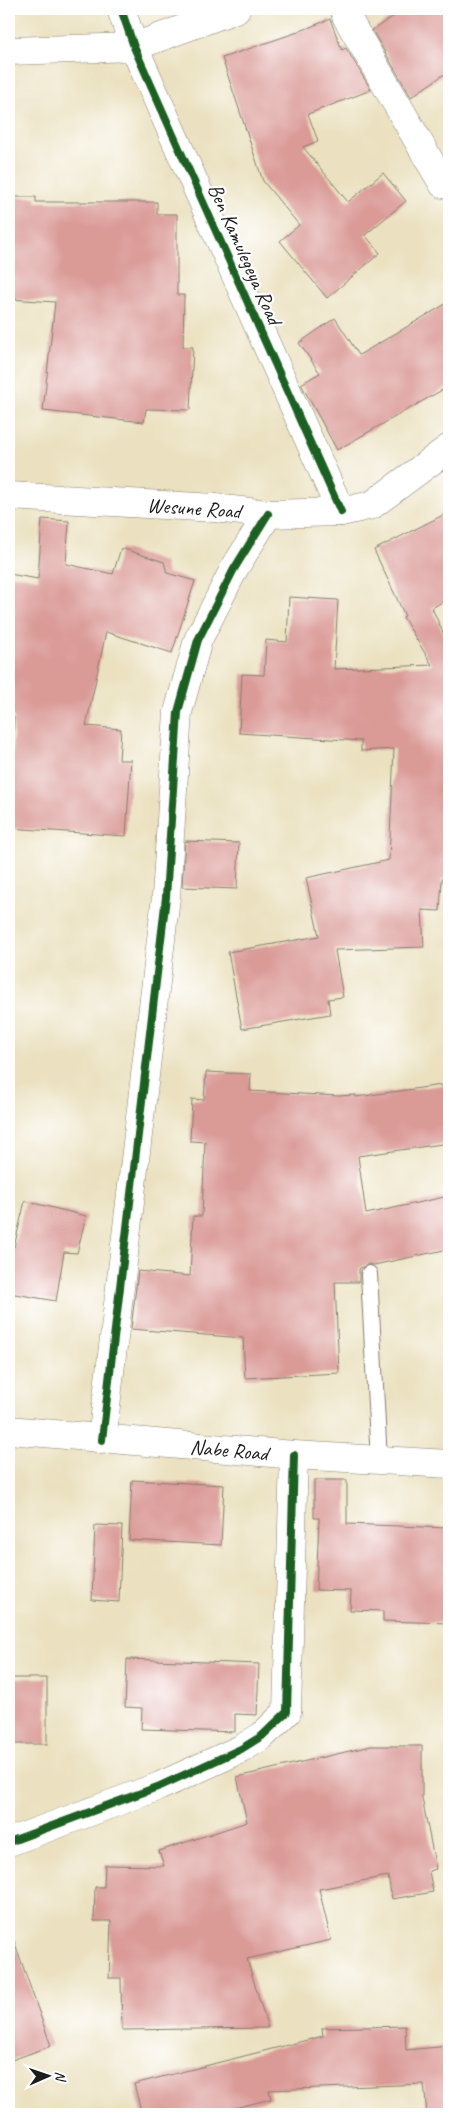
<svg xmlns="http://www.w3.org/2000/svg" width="458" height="2123" font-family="Caveat,sans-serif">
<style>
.building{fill:#da9a96}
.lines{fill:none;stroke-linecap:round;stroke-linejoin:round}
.lane-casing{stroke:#847e6e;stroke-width:18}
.street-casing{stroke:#847e6e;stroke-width:29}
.lane{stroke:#fff;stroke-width:16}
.street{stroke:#fff;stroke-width:28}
.cycleway-casing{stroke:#fff;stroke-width:11}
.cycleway{stroke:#1b5e20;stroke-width:8}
.labels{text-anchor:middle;stroke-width:4.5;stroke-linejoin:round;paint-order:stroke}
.street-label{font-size:21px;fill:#1c1c1c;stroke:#fff}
</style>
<rect width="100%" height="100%" fill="#fff"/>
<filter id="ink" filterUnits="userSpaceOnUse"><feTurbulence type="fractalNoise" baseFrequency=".02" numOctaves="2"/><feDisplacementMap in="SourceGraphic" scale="10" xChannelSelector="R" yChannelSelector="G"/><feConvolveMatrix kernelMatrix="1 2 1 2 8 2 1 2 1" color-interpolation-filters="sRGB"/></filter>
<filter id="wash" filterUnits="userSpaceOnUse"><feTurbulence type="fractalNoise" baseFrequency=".0096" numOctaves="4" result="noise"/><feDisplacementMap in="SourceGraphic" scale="20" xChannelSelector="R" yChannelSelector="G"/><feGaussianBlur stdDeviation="1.12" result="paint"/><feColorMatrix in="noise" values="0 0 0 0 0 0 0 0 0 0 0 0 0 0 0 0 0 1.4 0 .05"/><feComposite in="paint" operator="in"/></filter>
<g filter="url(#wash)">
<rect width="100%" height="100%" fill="#ebe1c0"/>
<g id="blocks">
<g class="building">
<polygon points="405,9 449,9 449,71 411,97 372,30"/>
<polygon points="330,19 342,50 346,48 371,90 308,114 318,141 303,147 348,202 383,173 406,201 365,235 380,253 327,298 280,241 299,225 263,181 222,58 298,32"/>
<polygon points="9,197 36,197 36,202 157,202 157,214 177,214 177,295 184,295 183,347 193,347 190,410 146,409 144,422 43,411 55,302 9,299"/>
<polygon points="449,302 449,386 337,450 301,384 320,373 299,343 335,318 359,355"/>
<polygon points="449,512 449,598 432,608 449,646 449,879 442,879 440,911 422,910 424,947 335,950 343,997 328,999 330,1014 242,1029 228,952 319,936 306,878 389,860 394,749 361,751 361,741 239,733 242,674 264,675 266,640 287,642 289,597 338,600 334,669 432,665 403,617 405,616 374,550"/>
<polygon points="42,519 69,521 66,564 113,574 121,548 164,562 167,573 195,581 172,653 106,632 86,726 121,729 119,760 131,760 126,836 9,828 14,717 9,716 9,574 38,579"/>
<polygon points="185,841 239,843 237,889 182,887"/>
<polygon points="206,1072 251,1074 250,1091 338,1096 356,1095 356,1097 449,1084 449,1143 358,1156 366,1214 449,1196 449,1249 374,1265 368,1264 359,1269 359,1282 335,1282 339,1373 245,1378 243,1338 131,1329 138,1271 190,1276 193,1216 202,1216 205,1142 190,1141 192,1099 204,1100"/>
<polygon points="25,1201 86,1216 77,1253 64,1252 56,1301 9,1293 9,1246 14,1247"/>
<polygon points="132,1480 224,1485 221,1545 129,1540"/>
<polygon points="314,1480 347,1480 347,1524 449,1528 449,1623 383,1621 383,1611 350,1610 351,1591 316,1590 319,1518 314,1518"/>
<polygon points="95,1525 122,1526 119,1602 92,1600"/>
<polygon points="127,1659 259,1664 257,1715 235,1714 235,1732 141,1729 142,1708 125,1707"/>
<rect x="9" y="1678" width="38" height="66"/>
<polygon points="371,1746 422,1746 422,1798 436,1869 429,1871 433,1892 392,1899 388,1876 319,1889 331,1940 247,1959 268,2028 122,2030 121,1978 109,1978 111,1921 94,1921 95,1887 104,1887 105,1865 164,1866 159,1851 247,1822 237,1777"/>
<polygon points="9,1938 13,1938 51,2046 9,2061"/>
<polygon points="405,2026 406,2050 449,2046 449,2114 427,2114 424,2084 269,2090 271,2099 211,2114 142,2114 134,2084 323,2036 322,2028"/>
</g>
</g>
</g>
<g filter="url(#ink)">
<use href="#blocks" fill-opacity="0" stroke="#847e6e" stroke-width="1"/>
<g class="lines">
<defs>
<polyline id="lane" points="369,1274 379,1461"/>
<g id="street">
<polyline points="121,9 134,47 341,512"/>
<polyline points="344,9 346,16 443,184"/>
<polyline points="9,51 134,47 236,9"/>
<polyline points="9,496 215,508 268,514 341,512 372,505 449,448"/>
<polyline points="9,1430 294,1455 449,1464"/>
<polyline points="102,1440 166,897 178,712 198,640 234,569 268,514"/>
<polyline points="9,1842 160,1786 241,1749 262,1736 287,1712 294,1455"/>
</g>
</defs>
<use href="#lane" class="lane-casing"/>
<use href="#street" class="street-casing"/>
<use href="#lane" class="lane"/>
<use href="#street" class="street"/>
<defs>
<g id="cycleway">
<polyline points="121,9 134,47 341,512"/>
<polyline points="102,1440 166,897 178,712 198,640 234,569 268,514"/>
<polyline points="9,1842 160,1786 241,1749 262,1736 287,1712 294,1455"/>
</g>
</defs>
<use href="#cycleway" class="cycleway-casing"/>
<use href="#cycleway" class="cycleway"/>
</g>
</g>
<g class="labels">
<g class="street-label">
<text transform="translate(245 254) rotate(66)" y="7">Ben Kamulegeya Road</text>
<text transform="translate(194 508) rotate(4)" y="7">Wesune Road</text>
<text transform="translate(229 1450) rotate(5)" y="7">Nabe Road</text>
</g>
</g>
<rect width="458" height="2123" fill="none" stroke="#fff" stroke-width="30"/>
<g transform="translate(48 2076) rotate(88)" stroke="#ffffff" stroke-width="4" paint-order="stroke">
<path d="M0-4L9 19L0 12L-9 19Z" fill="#1c1c1c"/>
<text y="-8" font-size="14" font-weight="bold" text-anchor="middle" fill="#1c1c1c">N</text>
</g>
</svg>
